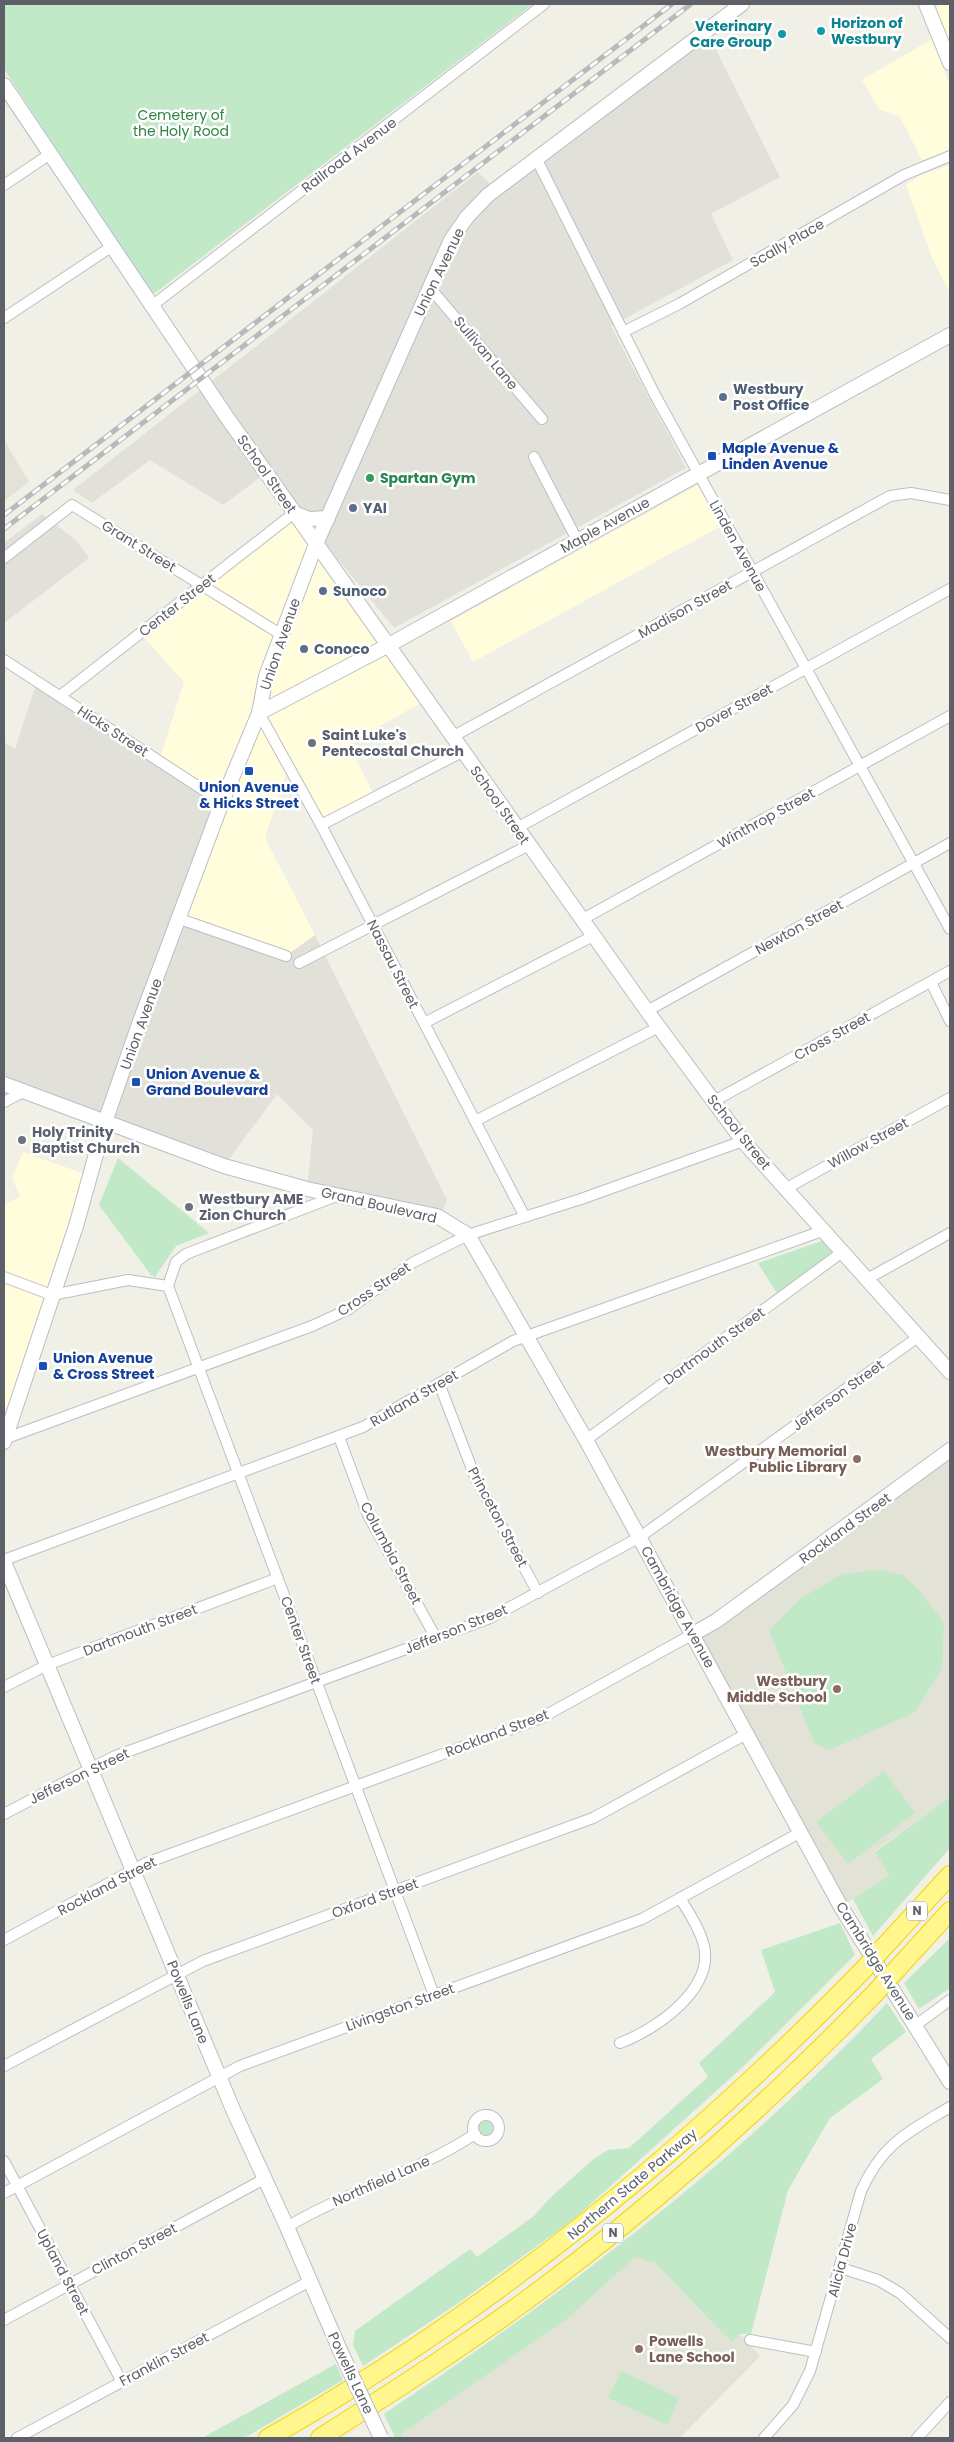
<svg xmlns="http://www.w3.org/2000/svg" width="954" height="2442" font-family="Poppins,sans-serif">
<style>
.commercial{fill:#fffddc}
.industrial{fill:#e1e1da}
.education{fill:#e2e2d6}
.green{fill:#c1e9c8}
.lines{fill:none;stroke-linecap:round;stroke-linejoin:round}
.street-casing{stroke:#bdbec5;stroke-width:12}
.secondary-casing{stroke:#bbbdc4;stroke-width:16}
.highway-casing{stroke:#f6d400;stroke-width:20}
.street{stroke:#fff;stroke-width:10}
.secondary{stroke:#fff;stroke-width:14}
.highway{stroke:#fff68e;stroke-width:18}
.rail-casing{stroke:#b8b9ba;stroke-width:5}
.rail{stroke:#fff;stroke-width:3;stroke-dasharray:9;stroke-linecap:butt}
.secondary-bridge-casing{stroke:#bbbdc4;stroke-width:16;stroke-linecap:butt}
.highway-bridge-casing{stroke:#f6d400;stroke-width:20;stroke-linecap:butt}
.secondary-bridge{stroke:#fff;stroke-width:14}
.highway-bridge{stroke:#fff68e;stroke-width:18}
.culture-dot{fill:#0f9aa8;stroke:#fff;stroke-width:2}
.service-dot{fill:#5c6f8a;stroke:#fff;stroke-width:2}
.transit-dot{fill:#1a4fb4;stroke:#fff;stroke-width:2}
.leisure-dot{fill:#2e9e5b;stroke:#fff;stroke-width:2}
.worship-dot{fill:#6b7280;stroke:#fff;stroke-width:2}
.education-dot{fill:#8d6e63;stroke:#fff;stroke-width:2}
.labels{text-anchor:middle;stroke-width:5;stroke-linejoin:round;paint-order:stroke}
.shield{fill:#fff;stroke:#8e9095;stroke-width:1}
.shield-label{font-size:12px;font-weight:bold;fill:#5d6067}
.culture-label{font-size:14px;font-weight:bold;fill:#0d838f;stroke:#fff;text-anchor:start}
.park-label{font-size:14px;fill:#308342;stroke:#fff}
.street-label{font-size:14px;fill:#5d6067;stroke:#fff}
.service-label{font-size:14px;font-weight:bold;fill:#4e5e75;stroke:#fff;text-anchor:start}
.transit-label{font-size:14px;font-weight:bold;fill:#164399;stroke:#fff;text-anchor:start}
.leisure-label{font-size:14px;font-weight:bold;fill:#27864d;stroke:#fff;text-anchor:start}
.worship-label{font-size:14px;font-weight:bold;fill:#5b616d;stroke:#fff;text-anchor:start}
.education-label{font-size:14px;font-weight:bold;fill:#785e54;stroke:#fff;text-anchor:end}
</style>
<rect width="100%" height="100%" fill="#f0f0e6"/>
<g class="commercial">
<polygon points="941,4 950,4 950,42 935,8"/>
<polygon points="932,39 950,86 950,150 922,160 900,117 879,109 862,80"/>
<polygon points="950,165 950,293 933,260 906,185 923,174"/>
<polygon points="698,485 721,526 473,662 451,621"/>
<polygon points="294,514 426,700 348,744 375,797 321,825 288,767 265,838 315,935 286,956 180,919 159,761 184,682 140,633"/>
<polygon points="23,1152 85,1174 4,1427 4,1205 20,1197 12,1178"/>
</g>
<g class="industrial">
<polygon points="703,24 780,177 711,214 733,260 611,326 686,468 394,628 319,536 327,518 309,519 266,473 223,505 150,460 92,503 73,490 478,172 492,186"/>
<polygon points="42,514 77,541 89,558 4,623 4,543"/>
<polygon points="37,681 222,802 180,919 286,956 315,935 447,1200 442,1212 307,1189 313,1130 277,1094 224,1166 4,1077 4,742 15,749"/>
</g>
<g class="education">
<polygon points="4,440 29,482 4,501"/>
<polygon points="950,1450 950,1797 875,1851 889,1875 841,1907 693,1634"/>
<polygon points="642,2250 731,2342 740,2334 760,2356 680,2438 393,2438 567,2319"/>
</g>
<g class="green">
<polygon points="4,4 533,4 155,293 149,292 4,69"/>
<polygon points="118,1158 209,1233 176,1246 155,1277 151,1275 99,1205"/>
<polygon points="822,1241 834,1254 778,1295 758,1263"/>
<polygon points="881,1570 903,1575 921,1592 944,1623 942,1669 914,1713 829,1750 814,1743 769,1630 800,1599 842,1574"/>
<polygon points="884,1771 915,1813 848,1864 816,1822"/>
<polygon points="950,1797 950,1848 873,1936 853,1899 889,1875 875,1852"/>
<polygon points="840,1923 855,1955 746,2064 574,2219 457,2304 363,2366 353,2345 355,2331 470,2249 477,2257 534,2216 550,2198 591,2161 608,2150 629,2148 708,2077 699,2063 775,1992 761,1950"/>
<polygon points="950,1938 950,1988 919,2009 904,1983"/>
<path d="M887,2003L906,2032L871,2059L883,2079L830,2118L788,2190L751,2334H740L731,2342L655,2263L635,2257L567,2319L401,2434L404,2438H395L384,2414C564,2294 738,2161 887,2003Z"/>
<circle cx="486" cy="2128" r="13"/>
<polygon points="336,2364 343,2380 244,2438 202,2438"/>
<polygon points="621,2371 679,2398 667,2425 608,2398"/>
</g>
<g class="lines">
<defs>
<g id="street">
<polyline points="536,158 655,395 950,929"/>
<polyline points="4,185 50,154"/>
<polyline points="430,288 542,419"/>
<polyline points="153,305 544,4"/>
<polyline points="4,318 111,247"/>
<polyline points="623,332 679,304 904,175 950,156"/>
<polyline points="534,457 577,540"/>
<polyline points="4,558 72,505 282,635"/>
<polyline points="4,660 222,802"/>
<polyline points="60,696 294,513"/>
<polyline points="259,713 321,825 525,1217"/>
<polyline points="452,737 890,496 911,493 950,500"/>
<polyline points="321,825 462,752"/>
<polyline points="517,828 950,589"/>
<polyline points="180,919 286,956"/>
<polyline points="583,919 950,716"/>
<polyline points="299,963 529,845"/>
<polyline points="931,982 950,1021"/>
<polyline points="647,1011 950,843"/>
<polyline points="424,1023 593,936"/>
<polyline points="714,1101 950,971"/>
<polyline points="4,1102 23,1092"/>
<polyline points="475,1121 659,1027"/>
<polyline points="785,1189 950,1098"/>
<polyline points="4,1277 52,1295 128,1280 168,1286"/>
<polyline points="867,1279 950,1233"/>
<polyline points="168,1286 434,1995"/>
<polyline points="168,1286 176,1262 186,1254 339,1195"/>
<polyline points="439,1383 475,1477 538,1593"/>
<polyline points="339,1437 368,1515 436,1638"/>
<polyline points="4,1439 312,1326 349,1309 412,1263 468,1235 581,1199 743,1141"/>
<polyline points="586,1440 841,1253"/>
<polyline points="4,1560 363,1427 513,1341 822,1231"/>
<polyline points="4,1687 47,1665 278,1578"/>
<polyline points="4,1814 113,1757 490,1618 640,1537 918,1337"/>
<polyline points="4,1940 146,1863 541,1718 693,1634"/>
<polyline points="916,2025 950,2000"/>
<path d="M620,2043C655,2030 714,1990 704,1946C700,1929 689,1913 680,1898"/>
<polyline points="4,2066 203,1961 593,1818 748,1733"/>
<circle cx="486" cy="2128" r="13"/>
<polyline points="4,2161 122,2382"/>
<polyline points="4,2193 240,2066 642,1919 801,1832"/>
<path d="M287,2227C347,2191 416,2173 475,2134"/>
<polyline points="841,2268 878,2280 900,2293 950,2338"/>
<polyline points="4,2320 264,2179"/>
<polyline points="750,2340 816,2352"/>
<polyline points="17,2438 310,2281"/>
<path d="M764,2438L793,2405L810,2371L861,2191C883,2143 907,2133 950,2107"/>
<polyline points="917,2438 950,2402"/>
</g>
<g id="secondary">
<polyline points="926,4 950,63"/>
<polyline points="4,85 226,416 647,1011 743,1141 950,1372"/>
<polyline points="294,513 309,519 328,518"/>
<polyline points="259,713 387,646 950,335"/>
<polyline points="4,1084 224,1166 307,1189 437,1216 468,1235 586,1440 841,1907 950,2082"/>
<polyline points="4,1442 76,1226 105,1122 139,1024 222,802 259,713 266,676 316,544 451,240 467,217 488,195 742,4"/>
<polyline points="4,1562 234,2112 287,2227 339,2348"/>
<polyline points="693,1634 716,1621 950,1450"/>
</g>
<g id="highway">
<polyline points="883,1948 950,1875"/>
<polyline points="897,1969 950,1911"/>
<path d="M268,2438C489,2313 687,2151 864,1969"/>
<path d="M320,2438C394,2391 469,2343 540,2290C660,2200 772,2100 876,1992"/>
</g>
</defs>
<use href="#street" class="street-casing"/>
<use href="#secondary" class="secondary-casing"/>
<use href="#highway" class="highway-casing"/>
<use href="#street" class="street"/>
<use href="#secondary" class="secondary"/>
<use href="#highway" class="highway"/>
<defs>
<g id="rail">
<polyline points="4,515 672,4"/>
<polyline points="4,529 691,4"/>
</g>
</defs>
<use href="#rail" class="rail-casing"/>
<use href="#rail" class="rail"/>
<defs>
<polyline id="secondary-bridge" points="339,2348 381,2438"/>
<g id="highway-bridge">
<polyline points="864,1969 883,1948"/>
<polyline points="876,1992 897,1969"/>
</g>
</defs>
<use href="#secondary-bridge" class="secondary-bridge-casing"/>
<use href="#highway-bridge" class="highway-bridge-casing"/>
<use href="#secondary-bridge" class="secondary-bridge"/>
<use href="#highway-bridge" class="highway-bridge"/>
</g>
<g class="culture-dot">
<circle cx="821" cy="31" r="5"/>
<circle cx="782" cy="34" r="5"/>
</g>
<g class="service-dot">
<circle cx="723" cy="397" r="5"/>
<circle cx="353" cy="508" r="5"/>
<circle cx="323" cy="591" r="5"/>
<circle cx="304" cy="649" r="5"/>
</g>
<g class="transit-dot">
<rect x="707" y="451" width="10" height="10" rx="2.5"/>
<rect x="244" y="766" width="10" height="10" rx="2.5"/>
<rect x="131" y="1077" width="10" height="10" rx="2.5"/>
<rect x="38" y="1361" width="10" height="10" rx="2.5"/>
</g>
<circle class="leisure-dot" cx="370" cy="478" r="5"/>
<g class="worship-dot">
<circle cx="312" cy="743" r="5"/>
<circle cx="22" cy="1140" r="5"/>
<circle cx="189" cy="1207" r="5"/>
</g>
<g class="education-dot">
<circle cx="857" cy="1459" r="5"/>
<circle cx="837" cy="1689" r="5"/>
<circle cx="639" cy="2349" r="5"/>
</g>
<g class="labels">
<g class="shield">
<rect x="907" y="1901.5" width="20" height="19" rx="4"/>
<rect x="603" y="2223.5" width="20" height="19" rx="4"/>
</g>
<g class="shield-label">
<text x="917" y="1915">N</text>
<text x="613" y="2237">N</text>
</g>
<g class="culture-label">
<text x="831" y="28">Horizon of<tspan x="831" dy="16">Westbury</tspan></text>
<text x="772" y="31" text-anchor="end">Veterinary<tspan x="772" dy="16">Care Group</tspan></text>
</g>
<g class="park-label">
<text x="181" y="120">Cemetery of<tspan x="181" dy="16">the Holy Rood</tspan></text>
</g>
<g class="street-label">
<text transform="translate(349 155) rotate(-37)" y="5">Railroad Avenue</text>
<text transform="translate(787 243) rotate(-30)" y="5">Scally Place</text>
<text transform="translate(439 272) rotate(-64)" y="5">Union Avenue</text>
<text transform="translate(486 353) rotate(50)" y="5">Sullivan Lane</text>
<text transform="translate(267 474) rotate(55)" y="5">School Street</text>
<text transform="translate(605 525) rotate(-29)" y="5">Maple Avenue</text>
<text transform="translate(139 546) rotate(32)" y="5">Grant Street</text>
<text transform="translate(738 546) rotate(61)" y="5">Linden Avenue</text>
<text transform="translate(177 605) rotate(-38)" y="5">Center Street</text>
<text transform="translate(685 609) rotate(-29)" y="5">Madison Street</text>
<text transform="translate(280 644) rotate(-71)" y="5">Union Avenue</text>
<text transform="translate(734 708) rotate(-29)" y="5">Dover Street</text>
<text transform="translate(113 731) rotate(33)" y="5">Hicks Street</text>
<text transform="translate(500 805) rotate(55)" y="5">School Street</text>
<text transform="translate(766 818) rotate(-29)" y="5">Winthrop Street</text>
<text transform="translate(799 927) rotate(-29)" y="5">Newton Street</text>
<text transform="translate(393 964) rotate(63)" y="5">Nassau Street</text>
<text transform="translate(141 1024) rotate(-70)" y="5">Union Avenue</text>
<text transform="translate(832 1036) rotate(-29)" y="5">Cross Street</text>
<text transform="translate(739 1132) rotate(51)" y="5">School Street</text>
<text transform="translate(868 1143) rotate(-29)" y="5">Willow Street</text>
<text transform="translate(379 1205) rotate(13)" y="5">Grand Boulevard</text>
<text transform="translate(374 1289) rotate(-34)" y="5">Cross Street</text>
<text transform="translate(714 1346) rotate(-36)" y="5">Dartmouth Street</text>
<text transform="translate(838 1395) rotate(-36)" y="5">Jefferson Street</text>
<text transform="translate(414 1398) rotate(-30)" y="5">Rutland Street</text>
<text transform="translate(498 1517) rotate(62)" y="5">Princeton Street</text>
<text transform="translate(845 1528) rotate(-36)" y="5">Rockland Street</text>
<text transform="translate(391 1553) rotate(62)" y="5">Columbia Street</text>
<text transform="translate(678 1607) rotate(61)" y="5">Cambridge Avenue</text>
<text transform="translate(456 1629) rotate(-22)" y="5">Jefferson Street</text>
<text transform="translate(140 1630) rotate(-21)" y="5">Dartmouth Street</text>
<text transform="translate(301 1640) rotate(70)" y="5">Center Street</text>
<text transform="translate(497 1733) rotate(-21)" y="5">Rockland Street</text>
<text transform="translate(79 1776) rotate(-26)" y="5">Jefferson Street</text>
<text transform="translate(107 1886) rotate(-28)" y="5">Rockland Street</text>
<text transform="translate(375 1898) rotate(-20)" y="5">Oxford Street</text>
<text transform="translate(876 1961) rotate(58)" y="5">Cambridge Avenue</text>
<text transform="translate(188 2002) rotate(68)" y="5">Powells Lane</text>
<text transform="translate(400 2007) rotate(-20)" y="5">Livingston Street</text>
<text transform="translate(381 2181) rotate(-24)" y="5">Northfield Lane</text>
<text transform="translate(632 2184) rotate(-40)" y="5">Northern State Parkway</text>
<text transform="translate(134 2249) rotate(-28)" y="5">Clinton Street</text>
<text transform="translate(842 2260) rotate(-75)" y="5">Alicia Drive</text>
<text transform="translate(63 2272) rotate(62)" y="5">Upland Street</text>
<text transform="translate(164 2359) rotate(-28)" y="5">Franklin Street</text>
<text transform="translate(351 2373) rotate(65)" y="5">Powells Lane</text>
</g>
<g class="service-label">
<text x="733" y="394">Westbury<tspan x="733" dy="16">Post Office</tspan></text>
<text x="363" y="513">YAI</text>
<text x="333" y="596">Sunoco</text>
<text x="314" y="654">Conoco</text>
</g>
<g class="transit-label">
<text x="722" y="453">Maple Avenue &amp;<tspan x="722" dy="16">Linden Avenue</tspan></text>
<text x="249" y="792" text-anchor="middle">Union Avenue<tspan x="249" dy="16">&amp; Hicks Street</tspan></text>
<text x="146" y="1079">Union Avenue &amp;<tspan x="146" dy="16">Grand Boulevard</tspan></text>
<text x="53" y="1363">Union Avenue<tspan x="53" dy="16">&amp; Cross Street</tspan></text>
</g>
<g class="leisure-label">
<text x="380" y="483">Spartan Gym</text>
</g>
<g class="worship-label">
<text x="322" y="740">Saint Luke's<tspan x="322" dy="16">Pentecostal Church</tspan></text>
<text x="32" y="1137">Holy Trinity<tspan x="32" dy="16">Baptist Church</tspan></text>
<text x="199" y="1204">Westbury AME<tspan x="199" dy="16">Zion Church</tspan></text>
</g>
<g class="education-label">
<text x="847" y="1456">Westbury Memorial<tspan x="847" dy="16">Public Library</tspan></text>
<text x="827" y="1686">Westbury<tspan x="827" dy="16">Middle School</tspan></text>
<text x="649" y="2346" text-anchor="start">Powells<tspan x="649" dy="16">Lane School</tspan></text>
</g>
</g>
<rect width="954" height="2442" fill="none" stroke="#5d6067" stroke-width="10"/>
</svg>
